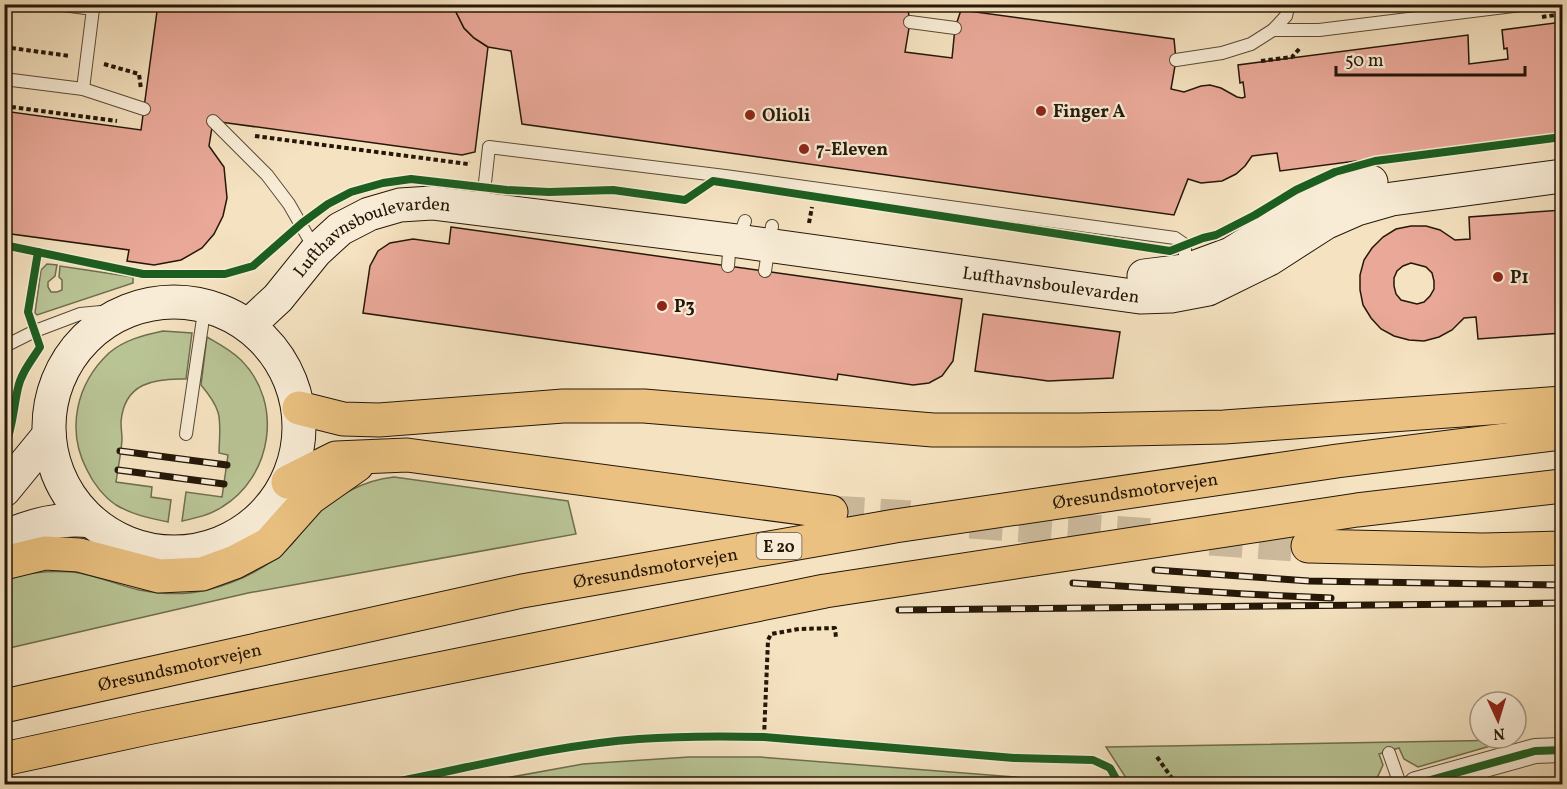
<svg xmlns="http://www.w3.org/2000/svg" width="1567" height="789" font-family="Vollkorn,serif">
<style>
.green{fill:#b9c495;stroke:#6f6e4e;stroke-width:1.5}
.building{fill:#e9a898;stroke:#251708;stroke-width:1.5;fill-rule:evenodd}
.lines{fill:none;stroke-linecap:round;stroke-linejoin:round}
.highway-tunnel{stroke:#cbb99b;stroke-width:33;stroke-dasharray:33 16;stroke-linecap:butt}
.lane-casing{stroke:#594a36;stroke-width:14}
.street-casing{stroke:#594a36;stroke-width:26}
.secondary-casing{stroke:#251708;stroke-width:35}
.highway-casing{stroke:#251708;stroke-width:35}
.path{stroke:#251708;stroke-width:4;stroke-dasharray:4.5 3;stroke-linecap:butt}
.lane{stroke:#f8ecd6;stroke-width:12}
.street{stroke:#f8ecd6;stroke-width:24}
.secondary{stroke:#f8ecd6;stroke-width:33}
.highway{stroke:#eac180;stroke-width:33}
.rail-casing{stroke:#251708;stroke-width:7}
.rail{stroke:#f8ecd6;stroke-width:4.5;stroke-dasharray:14;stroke-linecap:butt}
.cycleway-casing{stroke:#f8ecd6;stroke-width:11}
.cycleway{stroke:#1b5e20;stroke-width:8}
.poi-dot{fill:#8f2418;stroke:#f8ecd6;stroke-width:2}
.labels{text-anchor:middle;stroke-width:4.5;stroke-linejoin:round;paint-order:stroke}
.shield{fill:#f8ecd6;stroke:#645746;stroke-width:1.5}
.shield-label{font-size:16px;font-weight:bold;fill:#251708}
.poi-label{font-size:18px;font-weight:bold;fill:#251708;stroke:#f8ecd6;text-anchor:start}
.street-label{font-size:18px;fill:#251708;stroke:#f8ecd6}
</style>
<rect width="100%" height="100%" fill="#f5e2c0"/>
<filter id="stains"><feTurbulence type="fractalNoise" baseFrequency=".00333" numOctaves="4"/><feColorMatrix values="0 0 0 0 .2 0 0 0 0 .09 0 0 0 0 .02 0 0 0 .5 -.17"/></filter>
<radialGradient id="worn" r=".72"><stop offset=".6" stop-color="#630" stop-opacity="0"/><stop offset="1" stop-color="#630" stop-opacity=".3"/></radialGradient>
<g class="green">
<polygon points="47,264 57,265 55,276 48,282 48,287 51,292 57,292 62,290 62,280 59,277 60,266 133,277 133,283 37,315 35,313 41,270"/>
<path d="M163,331L192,333L186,379C154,378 124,383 121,422C121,428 122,434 122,440C121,454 118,468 116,482L152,487L151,497L171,500L168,522C149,518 133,515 116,505C104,497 93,483 87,470C66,430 76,384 109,353C124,340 144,335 163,331Z"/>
<path d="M207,337C219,344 231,350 241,360C284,403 272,477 222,507C210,515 196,518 182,521L186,492L222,497L228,455L219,453C220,419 224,412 201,385Z"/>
<path d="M394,477L568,501L576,534L248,593L5,649V577C27,573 50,570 73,572C96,575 117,585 139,590C160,594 186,595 207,590C238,582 268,568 291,545C298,537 304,528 311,520C333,497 363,480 394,477Z"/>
<polygon points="1511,740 1418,767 1404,759 1399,748 1379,754 1383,765 1377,778 1355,784 1130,784 1106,747"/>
<polygon points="689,757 760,757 1103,784 473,784 583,764"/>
</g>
<g class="building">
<polygon points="158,4 454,4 456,12 464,28 474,38 488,47 475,152 462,155 213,121 209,146 224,167 227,198 223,216 214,234 202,248 181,260 154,265 127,261 129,250 4,233 4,111 141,130"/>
<polygon points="454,4 571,4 580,6 580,4 907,4 910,22 905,52 952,58 955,28 961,10 1174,39 1176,60 1171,89 1184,92 1201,86 1210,85 1221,88 1237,97 1242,98 1245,97 1243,82 1240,83 1238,65 1468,35 1469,64 1508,59 1507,48 1504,49 1502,30 1562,22 1562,134 1280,171 1277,153 1252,156 1245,166 1236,174 1222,181 1201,183 1188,179 1174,215 522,124 511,51 488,47 474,38 464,28 456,12"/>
<path d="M1562,210V333L1478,339L1476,317L1464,318L1452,330L1439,337L1424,341L1409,340L1394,336L1381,329L1371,318L1363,305L1360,290V275L1364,260L1372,248L1383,237L1396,229L1411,226H1426L1440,230L1455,240L1470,239L1469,217ZM1411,263L1426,267L1432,273L1434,281V289L1430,296L1424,302L1417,304L1401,300L1396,294L1394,286V278L1397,271L1403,266Z"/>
<polygon points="451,227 962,299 953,361 942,376 929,383 913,385 838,374 837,380 363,313 370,266 378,251 390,243 413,239 449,244"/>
<polygon points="983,314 1120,332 1113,378 1048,381 975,371"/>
</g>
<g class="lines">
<g class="highway-tunnel">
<polyline points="831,512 910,517"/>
<polyline points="970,522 1152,535"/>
<polyline points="1210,539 1308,546"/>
</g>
<defs>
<g id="lane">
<polyline points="56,4 93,9 83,89"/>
<polyline points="910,22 955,28"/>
<polyline points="1273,30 1286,16 1289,4"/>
<polyline points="1176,60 1222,53 1251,44 1273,30 1319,30 1530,4"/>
<polyline points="4,79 83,89 144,109"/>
<polyline points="213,121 267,175 289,204 316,251"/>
<polyline points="482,209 489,147 725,176 1175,238 1185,245 1185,269"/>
<polyline points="728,266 729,253 738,241 745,221"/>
<polyline points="765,271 772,226"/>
<polyline points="4,342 9,344 35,331 80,314 122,310"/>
<polyline points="186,434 205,305"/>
<polyline points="1389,753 1400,784"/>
</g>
<polyline id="street" points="1416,784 1535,751 1562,750"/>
<g id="secondary">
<polyline points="1144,276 1185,271 1231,254 1315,201 1359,184 1371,182"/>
<circle cx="174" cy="427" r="125"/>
<path id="s1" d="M249,325L278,298L316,251L340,229L369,214L400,205L432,203L738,241L1140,297L1171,296L1208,289L1269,259L1325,223L1357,209L1392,199L1562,176"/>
<polyline points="4,490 49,435"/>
<path d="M4,537C33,525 60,517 91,521"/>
</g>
<g id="highway">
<polyline points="299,408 343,419 379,420 563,406 644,406 933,430 1080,430 1224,427 1562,403"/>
<polyline points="288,482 336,458 407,455 831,512"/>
<polyline points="1308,546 1482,550 1562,548"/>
<polyline points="4,563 45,553 79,555 159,576 202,574 235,562 269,544 310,498 357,465"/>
<path id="s2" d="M4,706L522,591L895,526L1337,461L1562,433"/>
<polyline points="4,759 147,728 825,591 1357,510 1562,486"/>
</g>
</defs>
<use href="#lane" class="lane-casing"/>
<use href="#street" class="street-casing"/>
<use href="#secondary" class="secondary-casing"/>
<use href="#highway" class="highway-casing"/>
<g class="path">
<polyline points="1542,17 1562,14"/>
<polyline points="4,47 70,56"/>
<polyline points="1261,61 1292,57 1300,48"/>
<polyline points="104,64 139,74 141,89"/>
<polyline points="4,106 117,121"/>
<polyline points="255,136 468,164 470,162"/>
<polyline points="809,223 812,207"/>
<polyline points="764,737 768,640 771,634 799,629 835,628 836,638"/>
<polyline points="1157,757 1176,784"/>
</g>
<use href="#lane" class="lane"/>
<use href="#street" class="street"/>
<use href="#secondary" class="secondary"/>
<use href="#highway" class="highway"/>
<defs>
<g id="rail">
<polyline points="120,451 227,465"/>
<polyline points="118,470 224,484"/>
<polyline points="1155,570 1309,581 1562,585"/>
<polyline points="1073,583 1245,594 1331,598"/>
<polyline points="899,610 1562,603"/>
</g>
</defs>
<use href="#rail" class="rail-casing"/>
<use href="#rail" class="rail"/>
<defs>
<g id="cycleway">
<polyline points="4,245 143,274 225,274 253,266 302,223 328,204 351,192 383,183 411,179 507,190 549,192 613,190 685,200 713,181 1170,251 1203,238 1216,235 1255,215 1296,190 1335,172 1375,161 1562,137"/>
<path d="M4,448C13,429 13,409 18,388C21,373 32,360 40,347L28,312L38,252"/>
<path d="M385,784C469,768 555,745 639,739C680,736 722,736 764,737L1014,758L1093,760L1110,768L1119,784"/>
<polyline points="1416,784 1535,751 1562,750"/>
</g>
</defs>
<use href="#cycleway" class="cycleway-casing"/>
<use href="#cycleway" class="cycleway"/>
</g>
<g class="poi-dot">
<circle cx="1041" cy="111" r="6"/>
<circle cx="750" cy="115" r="6"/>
<circle cx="804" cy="149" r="6"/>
<circle cx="1498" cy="277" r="6"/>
<circle cx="662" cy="306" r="6"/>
</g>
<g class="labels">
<rect class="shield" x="756.5" y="533" width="45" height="26" rx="4.5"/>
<g class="shield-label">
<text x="779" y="552">E 20</text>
</g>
<g class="poi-label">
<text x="1053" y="117">Finger A</text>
<text x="762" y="121">Olioli</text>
<text x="816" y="155">7-Eleven</text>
<text x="1510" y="283">P1</text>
<text x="674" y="312">P3</text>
</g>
<g class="street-label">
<text dy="6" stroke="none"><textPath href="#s1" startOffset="159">Lufthavnsboulevarden</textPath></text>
<text dy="6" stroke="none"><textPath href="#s1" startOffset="854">Lufthavnsboulevarden</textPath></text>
<text dy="6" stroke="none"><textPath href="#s2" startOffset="1152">Øresundsmotorvejen</textPath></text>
<text dy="6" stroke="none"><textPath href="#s2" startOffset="666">Øresundsmotorvejen</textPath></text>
<text dy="6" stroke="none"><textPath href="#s2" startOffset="180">Øresundsmotorvejen</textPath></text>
</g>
</g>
<rect width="1567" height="789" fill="none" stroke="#f5e2c0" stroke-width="24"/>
<rect x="6" y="6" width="1555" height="777" fill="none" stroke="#251708" stroke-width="3"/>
<rect x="12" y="12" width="1543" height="765" fill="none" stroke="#251708" stroke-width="1.5"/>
<g transform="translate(1498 720) rotate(176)"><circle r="28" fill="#f8ecd6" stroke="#a49784" stroke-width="1.5"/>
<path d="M0-4.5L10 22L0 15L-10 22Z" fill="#8f2418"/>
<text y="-9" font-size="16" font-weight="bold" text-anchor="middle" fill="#251708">N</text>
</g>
<path d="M1336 66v9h189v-9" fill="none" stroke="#251708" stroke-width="3"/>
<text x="1345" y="66" font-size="18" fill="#251708" stroke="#f8ecd6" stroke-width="4.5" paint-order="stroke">50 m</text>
<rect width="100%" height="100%" filter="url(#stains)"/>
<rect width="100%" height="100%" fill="url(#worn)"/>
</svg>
